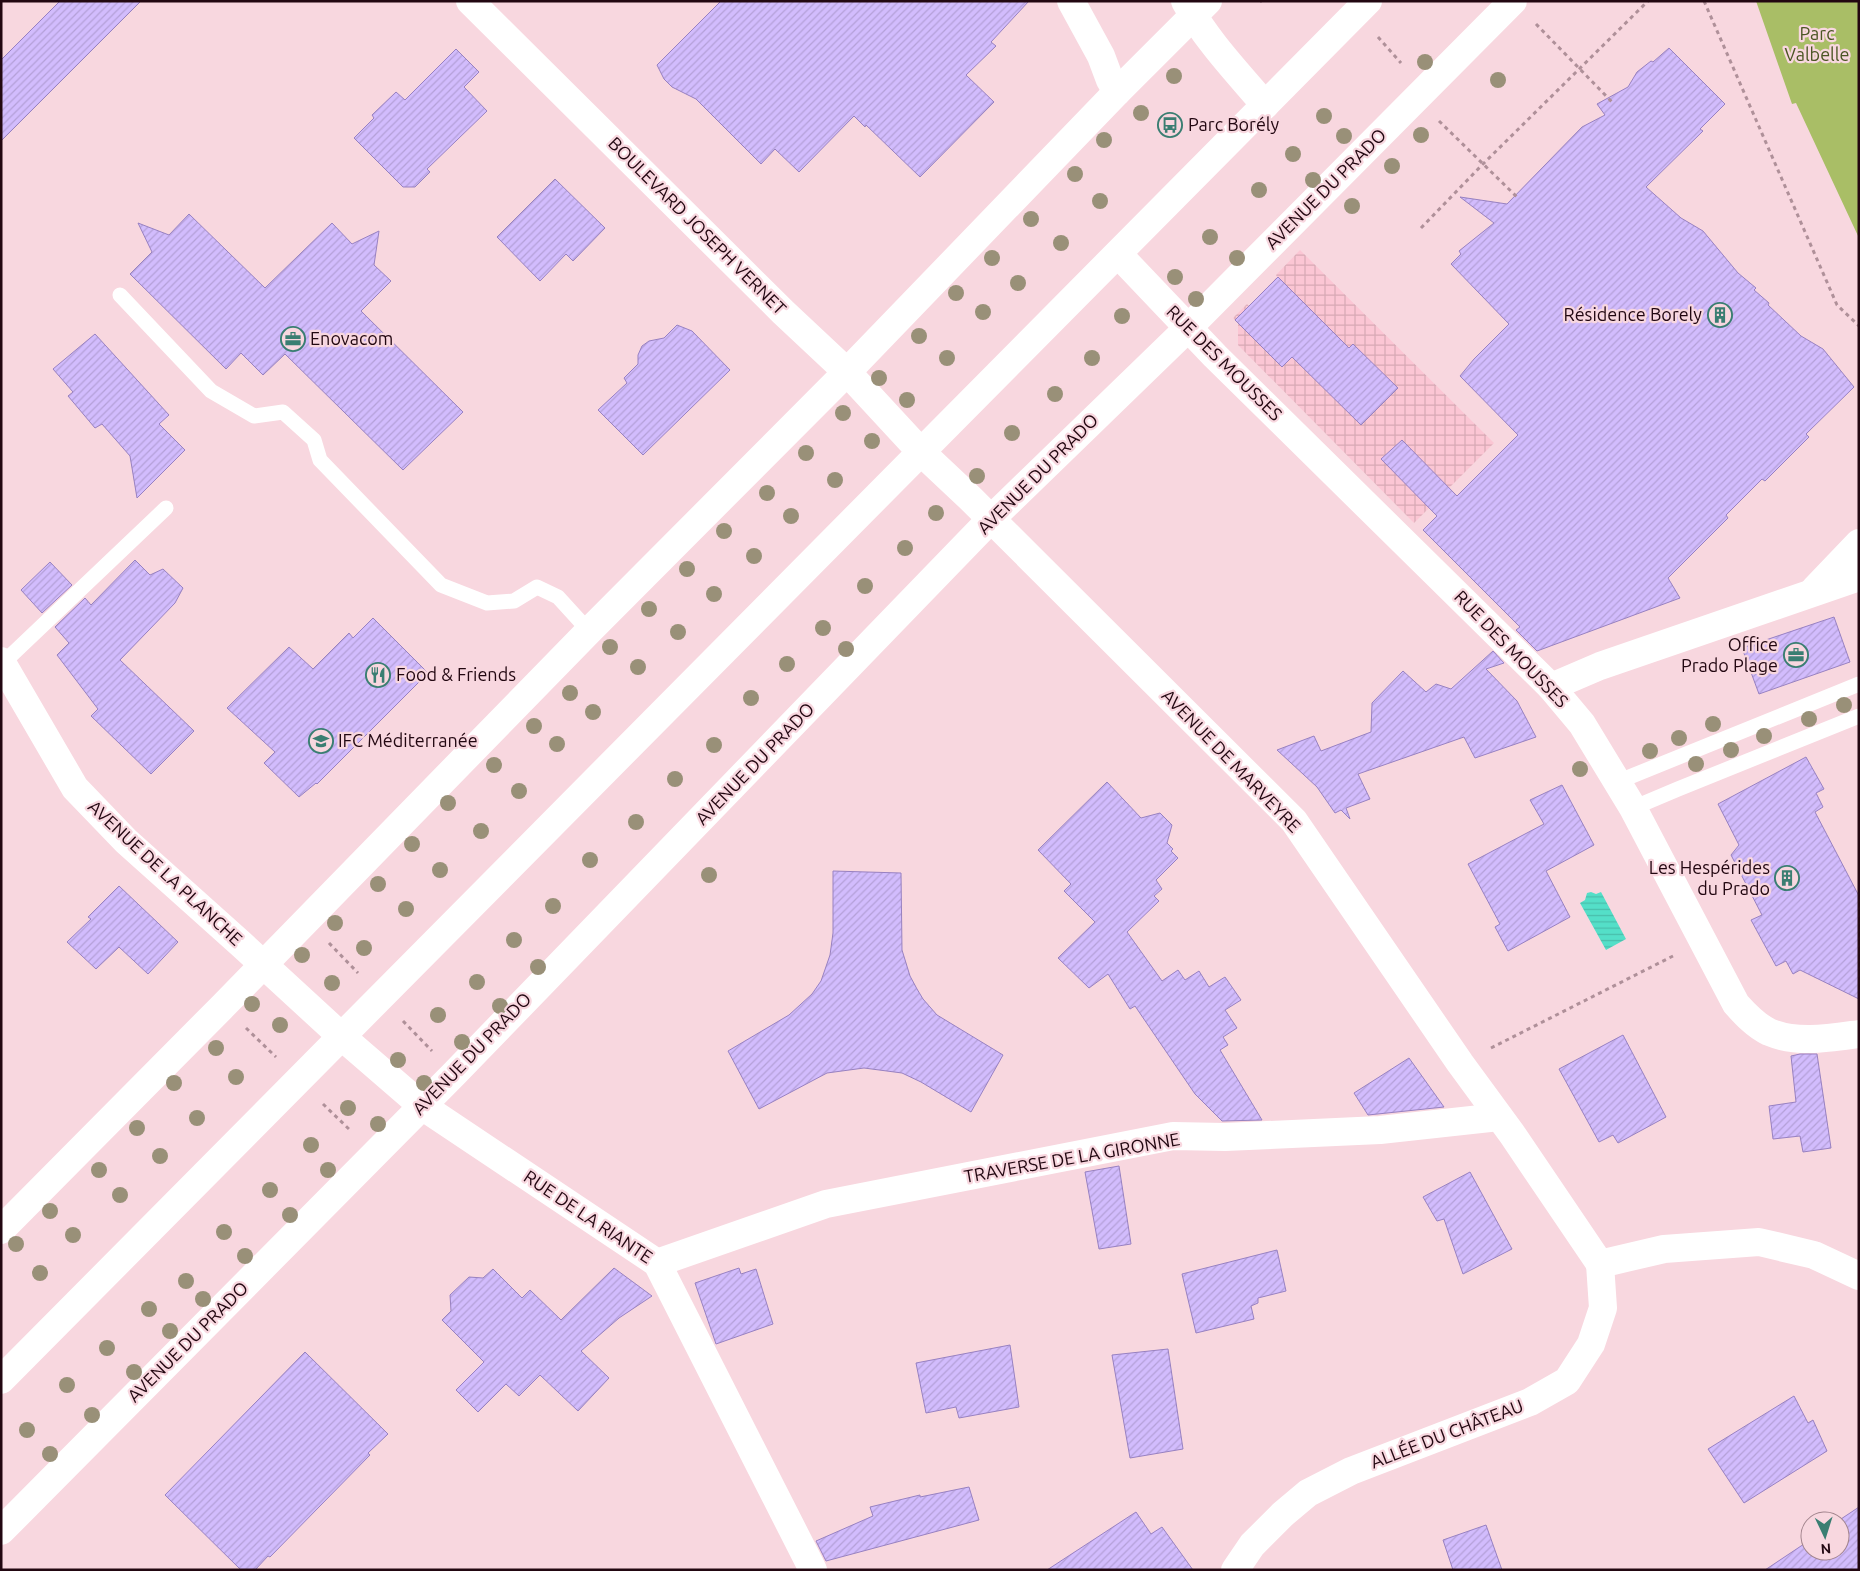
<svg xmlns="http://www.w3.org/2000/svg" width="1860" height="1571" font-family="Ubuntu,sans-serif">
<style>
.industrial{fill:url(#industrial-grid)}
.park{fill:#a9be66}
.water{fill:url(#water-rules)}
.building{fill:url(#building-hatch);stroke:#9881c1}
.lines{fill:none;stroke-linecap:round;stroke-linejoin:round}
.path{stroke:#af9099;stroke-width:3;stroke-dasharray:4 4;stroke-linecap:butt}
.lane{stroke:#fff;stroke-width:15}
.street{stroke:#fff;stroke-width:28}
.secondary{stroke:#fff;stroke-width:28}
.tree{fill:#999078}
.labels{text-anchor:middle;stroke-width:4.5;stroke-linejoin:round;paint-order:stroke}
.park-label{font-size:18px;fill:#4b5624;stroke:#f8d7df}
.poi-label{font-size:18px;fill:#220711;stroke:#f8d7df;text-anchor:start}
.street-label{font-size:18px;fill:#220711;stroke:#f8d7df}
</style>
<defs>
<pattern id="industrial-grid" width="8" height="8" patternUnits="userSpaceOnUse" patternTransform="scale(1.25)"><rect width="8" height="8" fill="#fbc6d4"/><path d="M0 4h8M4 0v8" fill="none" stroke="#d7a9b5"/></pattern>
<pattern id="water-rules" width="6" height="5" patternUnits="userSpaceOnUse" patternTransform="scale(1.25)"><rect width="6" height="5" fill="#54dfc8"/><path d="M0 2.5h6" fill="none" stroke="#49beab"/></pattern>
<pattern id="building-hatch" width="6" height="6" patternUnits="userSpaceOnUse" patternTransform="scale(1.25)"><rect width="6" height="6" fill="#d2bcfd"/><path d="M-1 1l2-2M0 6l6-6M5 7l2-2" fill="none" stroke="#b4a0d8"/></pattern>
</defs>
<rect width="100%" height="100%" fill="#f8d7df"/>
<polygon class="industrial" points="1300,250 1494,443 1414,523 1238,345 1238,323 1233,318 1247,304 1249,306 1277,277 1276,275"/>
<polygon class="park" points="1756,1 1859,1 1859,238 1796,103 1792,104"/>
<polygon class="water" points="1591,892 1596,894 1601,892 1626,939 1606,950 1580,903 1585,900 1587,893"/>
<g class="building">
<polygon points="60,1 141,1 1,141 1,60"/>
<polygon points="721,1 1029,1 991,42 996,46 966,75 994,102 920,177 866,125 865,127 854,116 799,172 775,149 761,164 696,99 672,87 664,79 657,65"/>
<polygon points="1669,48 1725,104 1700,129 1703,131 1646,187 1681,218 1703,231 1738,273 1756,288 1754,290 1769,303 1768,305 1801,336 1823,349 1854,387 1806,434 1809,437 1765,481 1762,479 1726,515 1728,518 1668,578 1680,598 1537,651 1516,630 1520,627 1423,530 1437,516 1381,459 1402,440 1457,496 1518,435 1460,376 1474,359 1509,324 1451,264 1461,254 1459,251 1494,223 1460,197 1507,204 1582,127 1605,115 1597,104 1628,87 1637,72 1651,61 1653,62"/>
<polygon points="456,49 479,72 464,87 487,111 427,169 430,172 415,187 403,187 354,138 374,118 372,115 396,92 405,100"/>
<polygon points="555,179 605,228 573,261 566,254 540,281 497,237"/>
<polygon points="189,214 265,288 332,223 352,244 379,231 374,265 391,281 361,311 463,412 403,470 285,354 263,375 241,353 226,369 130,274 152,252 138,223 169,235"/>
<polygon points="1278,277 1349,348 1353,344 1398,388 1361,425 1292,357 1282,367 1235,320"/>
<polygon points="677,325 692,331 730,370 643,455 598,410 627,383 624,378 638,364 638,355 642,346 649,341 664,338"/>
<polygon points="95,334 169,415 159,424 185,450 137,498 130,456 102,424 95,428 68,396 73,392 53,369"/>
<polygon points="135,560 150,575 163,569 183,588 175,603 120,660 194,731 151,774 91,716 98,709 57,655 69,643 55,627 85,598 91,605"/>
<polygon points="50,562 72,585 42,613 21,590"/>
<polygon points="1834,617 1850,662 1759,694 1742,648"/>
<polygon points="373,618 428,673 317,784 316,783 299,797 264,763 275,752 227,708 289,647 313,669 349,633 353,638"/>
<polygon points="1493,651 1504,663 1486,669 1517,701 1536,737 1475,758 1464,737 1358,774 1370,799 1346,808 1350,819 1341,810 1335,813 1317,787 1277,750 1314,736 1321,751 1371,732 1372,703 1403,671 1426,692 1436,684 1451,689"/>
<polygon points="1806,757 1824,789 1816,793 1823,807 1815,812 1859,896 1859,999 1800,970 1793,974 1786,961 1776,966 1751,920 1762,915 1731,855 1739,845 1718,804"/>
<polygon points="1107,782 1141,818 1160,813 1172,825 1167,843 1173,849 1171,851 1178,858 1156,880 1162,889 1154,896 1159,901 1127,932 1162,981 1178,970 1185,980 1199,971 1209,987 1225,977 1241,1000 1225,1010 1237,1028 1223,1037 1228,1045 1220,1050 1262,1120 1222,1121 1195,1094 1135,1006 1130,1009 1108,974 1089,988 1058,958 1095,922 1064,891 1071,884 1038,850"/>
<polygon points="1562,785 1594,845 1546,871 1570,917 1508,951 1495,927 1500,924 1468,864 1544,824 1530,800"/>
<polygon points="833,871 901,873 902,950 910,976 917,989 923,999 937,1015 1003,1055 971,1112 921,1082 902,1073 864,1068 827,1073 759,1109 728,1051 789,1015 812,994 821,981 830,955 833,933"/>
<polygon points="119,886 178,942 148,974 119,947 96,969 67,942 91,919 88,917"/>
<polygon points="1623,1035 1666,1117 1618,1143 1613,1135 1599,1142 1559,1069"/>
<polygon points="1800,1054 1817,1054 1831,1148 1803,1152 1800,1136 1773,1139 1769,1106 1796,1102 1791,1056"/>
<polygon points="1409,1058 1444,1107 1368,1115 1354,1093"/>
<polygon points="1119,1166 1131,1244 1099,1249 1085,1172"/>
<polygon points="1470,1172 1512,1249 1463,1274 1444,1219 1437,1221 1423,1197"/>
<polygon points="1277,1250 1286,1291 1258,1298 1258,1303 1251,1306 1254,1319 1196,1333 1182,1274"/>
<polygon points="614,1268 652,1296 619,1318 581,1351 609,1378 578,1411 540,1375 519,1396 506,1384 478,1412 456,1390 484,1362 442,1320 451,1311 450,1295 469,1277 483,1278 493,1269 522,1298 530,1290 561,1320"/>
<polygon points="739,1268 741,1274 756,1269 773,1324 716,1344 695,1283"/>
<polygon points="1010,1345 1019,1407 959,1418 956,1407 926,1413 916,1363"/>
<polygon points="1168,1349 1183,1449 1130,1458 1112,1355"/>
<polygon points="305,1352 388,1434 368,1453 370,1455 270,1557 268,1556 255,1570 241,1570 165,1495"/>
<polygon points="1794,1396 1808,1423 1813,1420 1827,1451 1744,1503 1708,1449"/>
<polygon points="969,1487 979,1520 826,1561 816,1541 873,1516 870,1507 920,1495 920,1497"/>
<polygon points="1859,1507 1859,1570 1765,1570 1810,1540 1810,1551 1840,1551 1840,1521 1838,1521"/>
<polygon points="1136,1512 1151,1534 1162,1527 1193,1570 1047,1570"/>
<polygon points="1486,1525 1502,1570 1453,1570 1443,1540"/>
</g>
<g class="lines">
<g class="path">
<polyline points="1261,1 1262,2"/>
<polyline points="1704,1 1837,305 1859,326"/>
<polyline points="1536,24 1612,102"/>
<polyline points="1378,37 1401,63"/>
<polyline points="1439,121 1517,197"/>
<polyline points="1421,228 1483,164 1648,1"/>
<polyline points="329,943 358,973"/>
<polyline points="403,1021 432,1051"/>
<polyline points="246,1028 276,1057"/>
<polyline points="1491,1048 1673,956"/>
<polyline points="323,1104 351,1131"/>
</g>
<g class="lane">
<polyline points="120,295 211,391 254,416 283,412 314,440 320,460 441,585 487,603 514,601 537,587 558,597 589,631"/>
<polyline points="3,663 166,508"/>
<polyline points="1617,782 1859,684"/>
<polyline points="1633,808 1678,789 1859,716"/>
</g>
<g class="street">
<polyline points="470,1 783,312 847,372 921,452 971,499 1294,821 1460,1063 1512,1134 1600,1264"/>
<polyline points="1071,1 1101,56 1110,80 1117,92"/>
<path d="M1185,1C1206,40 1237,72 1265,105"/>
<path d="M1118,254L1215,356L1551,687L1582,724L1633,808L1736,1004C1745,1014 1756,1026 1769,1032C1797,1044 1830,1038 1859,1034"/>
<polyline points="1815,589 1859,543"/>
<polyline points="1,661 75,788 126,841 241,944 341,1036 422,1106 657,1263 813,1570"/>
<polyline points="1551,687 1600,666 1859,577"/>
<polyline points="1,1230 223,1006 589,631 847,372 1117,92 1208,1"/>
<polyline points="657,1263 826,1204 1173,1136 1225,1137 1380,1130 1499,1117"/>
<polyline points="1600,1264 1664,1249 1759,1242 1814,1255 1859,1276"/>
<polyline points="1,1531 454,1074 991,519 1188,328 1513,1"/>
<polyline points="1235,1570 1252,1545 1283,1514 1308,1493 1351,1471 1530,1402 1567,1381 1591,1344 1603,1308 1600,1264"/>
</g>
<polyline class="secondary" points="1,1380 1368,1"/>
</g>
<g class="tree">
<circle cx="1425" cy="62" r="8"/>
<circle cx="1174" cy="76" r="8"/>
<circle cx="1498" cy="80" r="8"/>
<circle cx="1141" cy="113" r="8"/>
<circle cx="1324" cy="116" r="8"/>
<circle cx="1421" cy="135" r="8"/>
<circle cx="1344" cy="136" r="8"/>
<circle cx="1104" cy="140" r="8"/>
<circle cx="1293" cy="154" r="8"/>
<circle cx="1392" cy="166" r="8"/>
<circle cx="1075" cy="174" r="8"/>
<circle cx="1313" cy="180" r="8"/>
<circle cx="1259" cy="190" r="8"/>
<circle cx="1100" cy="201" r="8"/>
<circle cx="1352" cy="206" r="8"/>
<circle cx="1031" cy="219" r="8"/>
<circle cx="1210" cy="237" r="8"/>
<circle cx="1061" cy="243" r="8"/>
<circle cx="992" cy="258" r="8"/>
<circle cx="1237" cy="258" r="8"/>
<circle cx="1175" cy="277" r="8"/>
<circle cx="1018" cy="283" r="8"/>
<circle cx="956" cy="293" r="8"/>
<circle cx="1196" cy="299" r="8"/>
<circle cx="983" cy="312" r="8"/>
<circle cx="1122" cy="316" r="8"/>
<circle cx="919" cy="336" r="8"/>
<circle cx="947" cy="358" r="8"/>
<circle cx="1092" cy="358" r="8"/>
<circle cx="879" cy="378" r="8"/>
<circle cx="1055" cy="394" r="8"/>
<circle cx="907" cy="400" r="8"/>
<circle cx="843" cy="413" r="8"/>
<circle cx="1012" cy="433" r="8"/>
<circle cx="872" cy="441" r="8"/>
<circle cx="806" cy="453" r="8"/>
<circle cx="977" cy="476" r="8"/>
<circle cx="835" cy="480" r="8"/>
<circle cx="767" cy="493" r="8"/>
<circle cx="936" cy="513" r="8"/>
<circle cx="791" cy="516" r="8"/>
<circle cx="724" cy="531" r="8"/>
<circle cx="905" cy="548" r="8"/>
<circle cx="754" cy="556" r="8"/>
<circle cx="687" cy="569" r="8"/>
<circle cx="865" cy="586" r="8"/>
<circle cx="714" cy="594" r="8"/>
<circle cx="649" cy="609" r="8"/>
<circle cx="823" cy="628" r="8"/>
<circle cx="678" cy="632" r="8"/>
<circle cx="610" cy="647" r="8"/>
<circle cx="846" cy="649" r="8"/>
<circle cx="787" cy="664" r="8"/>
<circle cx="638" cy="667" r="8"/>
<circle cx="570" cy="693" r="8"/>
<circle cx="751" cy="698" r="8"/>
<circle cx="1844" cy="705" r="8"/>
<circle cx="593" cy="712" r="8"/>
<circle cx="1809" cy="719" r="8"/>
<circle cx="1713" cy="724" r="8"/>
<circle cx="534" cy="726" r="8"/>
<circle cx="1764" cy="736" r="8"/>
<circle cx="1679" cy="738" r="8"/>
<circle cx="557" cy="744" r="8"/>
<circle cx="714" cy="745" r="8"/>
<circle cx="1731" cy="750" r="8"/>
<circle cx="1650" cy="751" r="8"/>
<circle cx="1696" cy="764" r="8"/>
<circle cx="494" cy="765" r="8"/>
<circle cx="1580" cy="769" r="8"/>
<circle cx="675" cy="779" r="8"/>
<circle cx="519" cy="791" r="8"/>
<circle cx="448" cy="803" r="8"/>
<circle cx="636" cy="822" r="8"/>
<circle cx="481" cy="831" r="8"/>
<circle cx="412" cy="844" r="8"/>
<circle cx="590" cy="860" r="8"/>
<circle cx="440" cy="870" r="8"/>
<circle cx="709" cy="875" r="8"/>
<circle cx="378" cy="884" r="8"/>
<circle cx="553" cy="906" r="8"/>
<circle cx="406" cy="909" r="8"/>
<circle cx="335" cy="923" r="8"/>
<circle cx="514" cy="940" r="8"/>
<circle cx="364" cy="948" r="8"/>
<circle cx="302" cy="955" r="8"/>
<circle cx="538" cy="967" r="8"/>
<circle cx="477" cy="982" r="8"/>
<circle cx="332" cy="983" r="8"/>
<circle cx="252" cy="1004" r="8"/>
<circle cx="500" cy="1006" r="8"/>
<circle cx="438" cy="1015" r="8"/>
<circle cx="280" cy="1025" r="8"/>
<circle cx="462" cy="1042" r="8"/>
<circle cx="216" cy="1048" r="8"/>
<circle cx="398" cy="1060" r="8"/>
<circle cx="236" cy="1077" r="8"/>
<circle cx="174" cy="1083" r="8"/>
<circle cx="424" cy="1083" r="8"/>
<circle cx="348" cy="1108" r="8"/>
<circle cx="197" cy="1118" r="8"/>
<circle cx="378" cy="1124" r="8"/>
<circle cx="137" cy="1128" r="8"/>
<circle cx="311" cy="1145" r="8"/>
<circle cx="160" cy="1156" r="8"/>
<circle cx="99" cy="1170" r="8"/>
<circle cx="328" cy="1170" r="8"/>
<circle cx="270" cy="1190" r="8"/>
<circle cx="120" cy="1195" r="8"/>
<circle cx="50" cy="1211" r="8"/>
<circle cx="290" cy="1215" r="8"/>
<circle cx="224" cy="1232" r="8"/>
<circle cx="73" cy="1235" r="8"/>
<circle cx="16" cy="1244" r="8"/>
<circle cx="245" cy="1256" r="8"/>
<circle cx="40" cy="1273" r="8"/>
<circle cx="186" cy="1281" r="8"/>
<circle cx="203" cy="1299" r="8"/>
<circle cx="149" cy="1309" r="8"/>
<circle cx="170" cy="1331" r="8"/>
<circle cx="107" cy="1348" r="8"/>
<circle cx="134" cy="1372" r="8"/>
<circle cx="67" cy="1385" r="8"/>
<circle cx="92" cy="1415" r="8"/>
<circle cx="27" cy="1430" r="8"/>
<circle cx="50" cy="1454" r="8"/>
</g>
<defs>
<symbol id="bus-ring" viewBox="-11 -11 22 22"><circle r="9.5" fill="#f8d7df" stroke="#3a7e72" stroke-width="1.5"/><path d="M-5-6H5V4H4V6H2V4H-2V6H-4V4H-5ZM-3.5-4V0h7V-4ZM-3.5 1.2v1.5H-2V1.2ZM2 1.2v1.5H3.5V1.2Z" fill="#3a7e72"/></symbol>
<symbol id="building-ring" viewBox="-11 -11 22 22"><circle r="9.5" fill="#f8d7df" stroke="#3a7e72" stroke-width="1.5"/><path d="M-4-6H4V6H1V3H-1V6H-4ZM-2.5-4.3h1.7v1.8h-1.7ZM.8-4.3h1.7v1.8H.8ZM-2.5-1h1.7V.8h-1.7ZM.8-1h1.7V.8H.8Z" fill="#3a7e72"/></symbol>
<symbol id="office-ring" viewBox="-11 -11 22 22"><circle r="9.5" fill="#f8d7df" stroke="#3a7e72" stroke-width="1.5"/><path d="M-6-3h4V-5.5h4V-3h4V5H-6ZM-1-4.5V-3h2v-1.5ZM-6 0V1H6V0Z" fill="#3a7e72"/></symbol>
<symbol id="restaurant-ring" viewBox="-11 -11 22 22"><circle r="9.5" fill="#f8d7df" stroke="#3a7e72" stroke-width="1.5"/><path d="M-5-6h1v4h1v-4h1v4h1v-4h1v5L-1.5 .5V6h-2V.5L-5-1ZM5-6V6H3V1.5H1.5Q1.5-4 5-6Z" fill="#3a7e72"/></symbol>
<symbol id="university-ring" viewBox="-11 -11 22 22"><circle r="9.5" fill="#f8d7df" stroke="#3a7e72" stroke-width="1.5"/><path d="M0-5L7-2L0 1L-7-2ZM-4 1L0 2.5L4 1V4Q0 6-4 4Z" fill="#3a7e72"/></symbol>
</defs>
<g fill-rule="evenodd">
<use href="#bus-ring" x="1156" y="111" width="28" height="28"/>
<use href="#building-ring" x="1706" y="301" width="28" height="28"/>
<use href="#office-ring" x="279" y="325" width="28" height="28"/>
<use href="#office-ring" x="1782" y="641" width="28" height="28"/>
<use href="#restaurant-ring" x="364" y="661" width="28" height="28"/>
<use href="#university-ring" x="307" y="727" width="28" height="28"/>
<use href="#building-ring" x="1773" y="864" width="28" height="28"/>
</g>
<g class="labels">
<g class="park-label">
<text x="1817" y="40">Parc<tspan x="1817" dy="21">Valbelle</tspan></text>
</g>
<g class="poi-label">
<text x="1188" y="131">Parc Borély</text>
<text x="1702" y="321" text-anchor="end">Résidence Borely</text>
<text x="310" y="345">Enovacom</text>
<text x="1778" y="651" text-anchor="end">Office<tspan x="1778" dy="21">Prado Plage</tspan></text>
<text x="396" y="681">Food &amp; Friends</text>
<text x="338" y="747">IFC Méditerranée</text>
<text x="1770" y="874" text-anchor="end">Les Hespérides<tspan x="1770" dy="21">du Prado</tspan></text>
</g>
<g class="street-label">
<text transform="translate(1326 189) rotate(-45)" y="6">AVENUE DU PRADO</text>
<text transform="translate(697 226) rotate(45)" y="6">BOULEVARD JOSEPH VERNET</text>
<text transform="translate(1224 363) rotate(45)" y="6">RUE DES MOUSSES</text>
<text transform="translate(1038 474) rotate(-45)" y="6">AVENUE DU PRADO</text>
<text transform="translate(1511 649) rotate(46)" y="6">RUE DES MOUSSES</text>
<text transform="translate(1231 761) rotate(46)" y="6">AVENUE DE MARVEYRE</text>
<text transform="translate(755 764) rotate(-46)" y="6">AVENUE DU PRADO</text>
<text transform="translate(165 873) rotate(43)" y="6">AVENUE DE LA PLANCHE</text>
<text transform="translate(472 1054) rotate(-46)" y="6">AVENUE DU PRADO</text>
<text transform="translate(1072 1158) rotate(-10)" y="6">TRAVERSE DE LA GIRONNE</text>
<text transform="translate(588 1217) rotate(34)" y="6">RUE DE LA RIANTE</text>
<text transform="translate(188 1342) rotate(-45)" y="6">AVENUE DU PRADO</text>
<text transform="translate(1447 1434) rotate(-21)" y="6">ALLÉE DU CHÂTEAU</text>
</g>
</g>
<rect width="1860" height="1571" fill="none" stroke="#220711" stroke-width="5"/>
<g transform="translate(1825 1536) rotate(176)"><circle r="24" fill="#f8d7df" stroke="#a2848d"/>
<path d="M0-4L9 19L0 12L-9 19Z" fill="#3a7e72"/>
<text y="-8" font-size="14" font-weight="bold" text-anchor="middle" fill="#220711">N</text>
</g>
</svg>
